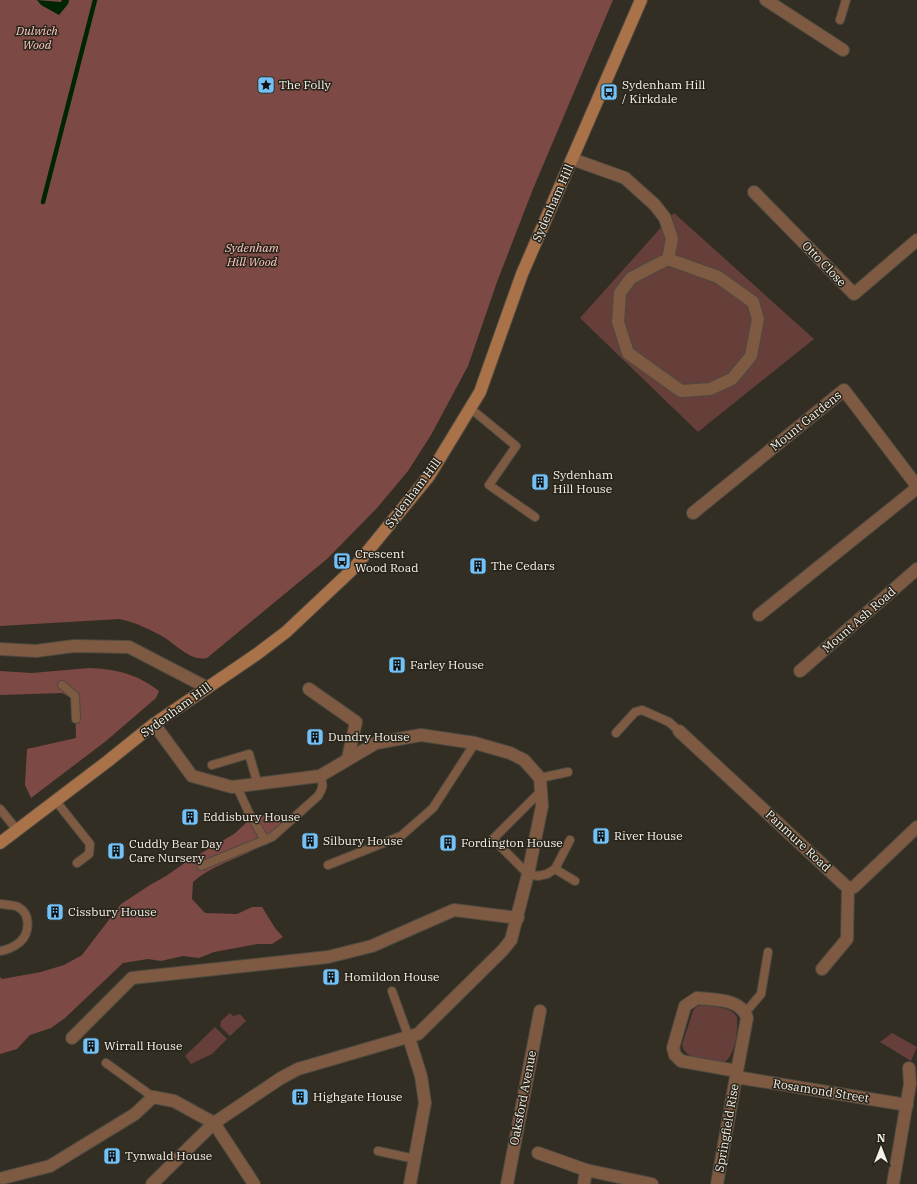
<svg xmlns="http://www.w3.org/2000/svg" width="917" height="1184" font-family="'IBM Plex Serif',serif">
<style>
.green{fill:#663f3b}
.forest{fill:#7d4945}
.water{fill:#002506}
.lines{fill:none;stroke-linecap:round;stroke-linejoin:round}
.stream{stroke:#002506;stroke-width:4.5}
.lane-casing{stroke:#4d4940;stroke-width:10}
.street-casing{stroke:#4d4940;stroke-width:14}
.secondary-casing{stroke:#4d4940;stroke-width:14}
.lane{stroke:#7d5a41;stroke-width:8}
.street{stroke:#7d5a41;stroke-width:12}
.secondary{stroke:#a97249;stroke-width:12}
.labels{text-anchor:middle;stroke-width:3;stroke-linejoin:round;paint-order:stroke}
.park-label{font-size:12px;font-style:italic;fill:#fcc8c2;stroke:#28241a}
.poi-label{font-size:12px;fill:#f4f1ea;stroke:#28241a;text-anchor:start}
.street-label{font-size:12px;fill:#f4f1ea;stroke:#28241a}
</style>
<rect width="100%" height="100%" fill="#322e24"/>
<g class="green">
<polygon points="674,213 814,339 698,432 580,318"/>
<path d="M702,1005C713,1007 731,1006 737,1017C738,1030 736,1053 725,1062C712,1060 685,1061 682,1045L693,1011L696,1007Z"/>
<polygon points="230,1013 233,1016 240,1014 246,1021 230,1036 220,1026 221,1021"/>
<polygon points="215,1027 227,1039 212,1054 191,1064 185,1056"/>
<polygon points="892,1033 917,1047 911,1061 880,1042"/>
</g>
<g class="forest">
<path d="M0,0H613L533,189L497,282L468,366L431,435L408,471L377,508L327,559L207,658C190,662 175,643 160,635C147,628 134,622 119,619L0,626Z"/>
<path d="M89,668C115,669 138,674 159,691L156,698L106,741L31,798L25,785L27,749L76,738L75,700L62,693L0,695V671L32,673Z"/>
<path d="M265,815L280,816V831C254,858 220,858 193,882L192,899L205,913L237,914L252,907H262L275,928L283,937L272,944H258L214,952L199,958L183,956L161,961L148,959L123,963L65,1018L51,1028L30,1035L17,1049L0,1054V977L2,979L41,972L64,965L82,955L121,904L150,885L166,876L186,862L234,834L247,822Z"/>
</g>
<polygon class="water" points="37,0 61,2 62,0 69,0 68,4 59,15 41,5"/>
<g class="lines">
<polyline class="stream" points="43,202 95,0"/>
<defs>
<g id="lane">
<polyline points="840,20 846,0"/>
<polyline points="470,408 516,446 489,485 535,517"/>
<polyline points="62,685 75,696 76,719"/>
<polyline points="616,733 635,712 642,710 669,722 679,731"/>
<polyline points="212,765 249,754 258,785"/>
<polyline points="540,778 568,772"/>
<path d="M237,787L249,813L265,840L272,837L318,796C323,788 324,784 320,776"/>
<polyline points="541,791 493,839 528,874 538,876 547,874 555,869 570,840"/>
<polyline points="55,800 90,844 89,854 77,863"/>
<polyline points="0,809 17,830"/>
<polyline points="328,865 401,836 433,808 475,743"/>
<polyline points="201,866 265,840"/>
<polyline points="555,869 575,881"/>
<path d="M0,904C5,905 14,905 18,907C31,914 30,933 20,942C15,946 7,950 0,951"/>
<polyline points="392,991 409,1038"/>
<polyline points="745,1013 761,994 768,952"/>
<polyline points="106,1063 153,1097"/>
<polyline points="378,1151 415,1159"/>
</g>
<g id="street">
<polyline points="766,0 843,50"/>
<polyline points="572,159 625,178 655,205 665,218 672,239 668,259"/>
<polyline points="754,192 854,294 917,240"/>
<polygon points="668,259 718,277 753,302 758,319 751,356 732,379 710,389 681,391 628,353 618,322 620,293 631,278"/>
<polyline points="693,513 844,390 917,486"/>
<polyline points="759,615 917,488"/>
<polyline points="0,649 36,651 74,646 129,647 206,687"/>
<polyline points="800,671 917,569"/>
<polyline points="309,689 356,722 348,758"/>
<polyline points="679,731 848,888 854,887 917,827"/>
<polyline points="822,969 847,939 848,888"/>
<path d="M697,998C714,1000 741,998 747,1018L737,1071L681,1061L675,1055L673,1048L685,1006Z"/>
<polyline points="72,1038 132,978 328,957 372,946 454,910 518,918"/>
<polyline points="409,1038 421,1076 425,1103 410,1184"/>
<polyline points="736,1077 907,1105"/>
<polyline points="538,1153 586,1170"/>
<polyline points="3,1178 50,1166 135,1114 153,1097 174,1101 214,1123 254,1184"/>
<polyline points="152,1184 214,1123 281,1078 298,1069 418,1034 503,950 511,940 528,874 542,806 540,778 524,760 510,753 475,743 421,735 376,743 320,776 232,787 192,776 154,724"/>
<polyline points="507,1184 540,1011"/>
<polyline points="584,1184 586,1170 652,1184"/>
<polyline points="717,1184 737,1071"/>
<polyline points="893,1184 910,1084 909,1068"/>
</g>
<polyline id="secondary" points="0,843 108,761 154,724 257,654 286,632 354,568 429,476 480,392 522,274 641,0"/>
</defs>
<use href="#lane" class="lane-casing"/>
<use href="#street" class="street-casing"/>
<use href="#secondary" class="secondary-casing"/>
<use href="#lane" class="lane"/>
<use href="#street" class="street"/>
<use href="#secondary" class="secondary"/>
</g>
<defs>
<symbol id="sight-square" viewBox="-11 -11 22 22"><rect x="-9" y="-9" width="18" height="18" rx="4" fill="#73c1f5" stroke="#28241a"/><path d="M0-6L1.8-2.2L6-1.7L2.9 1.2L3.7 5.4L0 3.3L-3.7 5.4L-2.9 1.2L-6-1.7L-1.8-2.2Z" fill="#111"/></symbol>
<symbol id="bus-square" viewBox="-11 -11 22 22"><rect x="-9" y="-9" width="18" height="18" rx="4" fill="#73c1f5" stroke="#28241a"/><path d="M-5-6H5V4H4V6H2V4H-2V6H-4V4H-5ZM-3.5-4V0h7V-4ZM-3.5 1.2v1.5H-2V1.2ZM2 1.2v1.5H3.5V1.2Z" fill="#111"/></symbol>
<symbol id="building-square" viewBox="-11 -11 22 22"><rect x="-9" y="-9" width="18" height="18" rx="4" fill="#73c1f5" stroke="#28241a"/><path d="M-4-6H4V6H1V3H-1V6H-4ZM-2.5-4.3h1.7v1.8h-1.7ZM.8-4.3h1.7v1.8H.8ZM-2.5-1h1.7V.8h-1.7ZM.8-1h1.7V.8H.8Z" fill="#111"/></symbol>
</defs>
<g fill-rule="evenodd">
<use href="#sight-square" x="256" y="75" width="20" height="20"/>
<use href="#bus-square" x="599" y="82" width="20" height="20"/>
<use href="#building-square" x="530" y="472" width="20" height="20"/>
<use href="#bus-square" x="332" y="551" width="20" height="20"/>
<use href="#building-square" x="468" y="556" width="20" height="20"/>
<use href="#building-square" x="387" y="655" width="20" height="20"/>
<use href="#building-square" x="305" y="727" width="20" height="20"/>
<use href="#building-square" x="180" y="807" width="20" height="20"/>
<use href="#building-square" x="591" y="826" width="20" height="20"/>
<use href="#building-square" x="300" y="831" width="20" height="20"/>
<use href="#building-square" x="438" y="833" width="20" height="20"/>
<use href="#building-square" x="106" y="841" width="20" height="20"/>
<use href="#building-square" x="45" y="902" width="20" height="20"/>
<use href="#building-square" x="321" y="967" width="20" height="20"/>
<use href="#building-square" x="81" y="1036" width="20" height="20"/>
<use href="#building-square" x="290" y="1087" width="20" height="20"/>
<use href="#building-square" x="102" y="1146" width="20" height="20"/>
</g>
<g class="labels">
<g class="park-label">
<text x="37" y="35">Dulwich<tspan x="37" dy="14">Wood</tspan></text>
<text x="252" y="252">Sydenham<tspan x="252" dy="14">Hill Wood</tspan></text>
</g>
<g class="poi-label">
<text x="279" y="89">The Folly</text>
<text x="622" y="89">Sydenham Hill<tspan x="622" dy="14">/ Kirkdale</tspan></text>
<text x="553" y="479">Sydenham<tspan x="553" dy="14">Hill House</tspan></text>
<text x="355" y="558">Crescent<tspan x="355" dy="14">Wood Road</tspan></text>
<text x="491" y="570">The Cedars</text>
<text x="410" y="669">Farley House</text>
<text x="328" y="741">Dundry House</text>
<text x="203" y="821">Eddisbury House</text>
<text x="614" y="840">River House</text>
<text x="323" y="845">Silbury House</text>
<text x="461" y="847">Fordington House</text>
<text x="129" y="848">Cuddly Bear Day<tspan x="129" dy="14">Care Nursery</tspan></text>
<text x="68" y="916">Cissbury House</text>
<text x="344" y="981">Homildon House</text>
<text x="104" y="1050">Wirrall House</text>
<text x="313" y="1101">Highgate House</text>
<text x="125" y="1160">Tynwald House</text>
</g>
<g class="street-label">
<text transform="translate(553 203) rotate(-66)" y="4">Sydenham Hill</text>
<text transform="translate(824 264) rotate(46)" y="4">Otto Close</text>
<text transform="translate(806 421) rotate(-39)" y="4">Mount Gardens</text>
<text transform="translate(413 493) rotate(-53)" y="4">Sydenham Hill</text>
<text transform="translate(859 620) rotate(-41)" y="4">Mount Ash Road</text>
<text transform="translate(176 710) rotate(-36)" y="4">Sydenham Hill</text>
<text transform="translate(798 841) rotate(43)" y="4">Panmure Road</text>
<text transform="translate(821 1091) rotate(9)" y="4">Rosamond Street</text>
<text transform="translate(523 1098) rotate(-79)" y="4">Oaksford Avenue</text>
<text transform="translate(727 1128) rotate(-80)" y="4">Springfield Rise</text>
</g>
</g>
<g transform="translate(881 1148)" stroke="#28241a" stroke-width="3" paint-order="stroke">
<path d="M0-3L7 15L0 10L-7 15Z" fill="#f4f1ea"/>
<text y="-6" font-size="11" font-weight="bold" text-anchor="middle" fill="#f4f1ea">N</text>
</g>
</svg>
